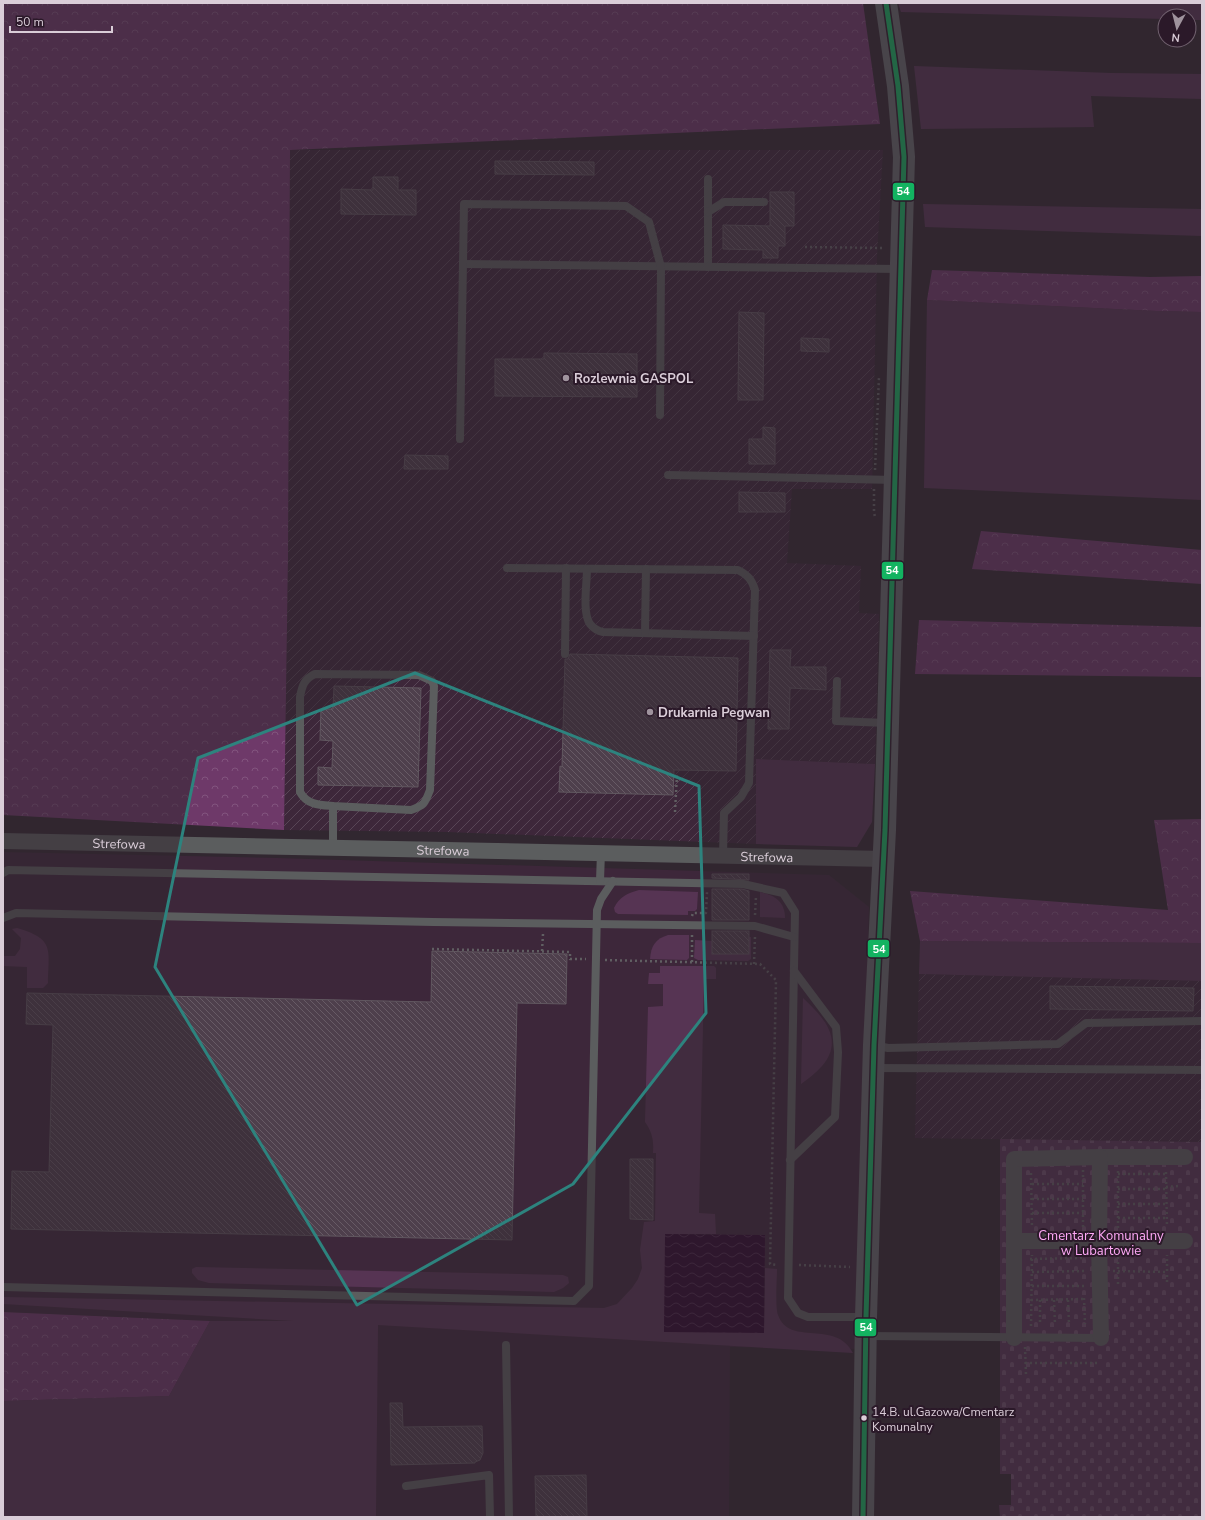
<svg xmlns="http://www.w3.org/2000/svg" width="1205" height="1520" font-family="'Nunito Sans',sans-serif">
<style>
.built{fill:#3d273a}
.industrial{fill:url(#industrial-furrows)}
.grass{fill:#563453}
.forest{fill:url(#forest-crowns)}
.cemetery{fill:url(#cemetery-stones)}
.water{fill:url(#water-waves)}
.building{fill:url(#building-back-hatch);stroke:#615860}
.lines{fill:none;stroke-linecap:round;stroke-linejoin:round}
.path{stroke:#605f62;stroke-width:2.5;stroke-dasharray:2 3;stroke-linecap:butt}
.lane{stroke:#5b5d5e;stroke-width:8}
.street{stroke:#5b5d5e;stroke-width:16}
.secondary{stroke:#65686a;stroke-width:22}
.bus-1-casing{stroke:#2b1929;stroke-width:8}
.bus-1{stroke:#13b361;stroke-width:5}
.marked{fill:none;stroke:#2d837e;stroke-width:3;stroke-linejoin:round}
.poi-dot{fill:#9f939d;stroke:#2b1929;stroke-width:1.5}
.bus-dot{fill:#dacdd8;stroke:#2b1929;stroke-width:1.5}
.labels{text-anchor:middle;stroke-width:4;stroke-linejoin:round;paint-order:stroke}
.bus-label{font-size:12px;fill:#dacdd8;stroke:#2b1929;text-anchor:start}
.poi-label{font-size:13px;font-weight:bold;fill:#dacdd8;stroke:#2b1929;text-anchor:start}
.street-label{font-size:13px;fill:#dacdd8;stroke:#2b1929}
.park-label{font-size:13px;fill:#ffa9f7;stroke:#2b1929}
.line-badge{stroke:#2b1929;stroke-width:1.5}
.badge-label{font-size:11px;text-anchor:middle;font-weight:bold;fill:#fff}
</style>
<defs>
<pattern id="industrial-furrows" width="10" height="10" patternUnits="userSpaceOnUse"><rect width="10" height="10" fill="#3d273a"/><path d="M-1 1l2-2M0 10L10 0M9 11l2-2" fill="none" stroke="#584556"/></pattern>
<pattern id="forest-crowns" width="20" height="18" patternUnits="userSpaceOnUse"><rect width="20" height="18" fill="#6e3969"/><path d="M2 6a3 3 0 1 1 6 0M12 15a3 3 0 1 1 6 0" fill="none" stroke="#82547e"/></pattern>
<pattern id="cemetery-stones" width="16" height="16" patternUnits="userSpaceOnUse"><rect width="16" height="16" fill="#563453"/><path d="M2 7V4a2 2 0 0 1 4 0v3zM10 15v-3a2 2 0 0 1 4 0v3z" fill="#6e506b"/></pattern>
<pattern id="water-waves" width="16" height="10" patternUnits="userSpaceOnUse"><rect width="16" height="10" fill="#2c052b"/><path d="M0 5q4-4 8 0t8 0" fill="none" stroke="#4a2849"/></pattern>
<pattern id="building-back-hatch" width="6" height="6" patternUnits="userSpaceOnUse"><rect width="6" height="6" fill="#4e3f4c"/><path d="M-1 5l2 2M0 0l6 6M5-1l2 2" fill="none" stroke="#675a65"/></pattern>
</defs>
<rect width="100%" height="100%" fill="#312730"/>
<polygon class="built" points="3,852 278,858 829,875 869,907 857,1349 730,1347 729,1517 376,1517 377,1322 210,1321 3,1312"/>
<g class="industrial">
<polygon points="290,150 883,150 877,256 872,489 792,489 787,563 861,566 859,613 879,614 875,764 757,759 756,844 447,832 284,830 288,557"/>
<polygon points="919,974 1202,981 1202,1142 915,1138"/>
</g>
<g class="grass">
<polygon points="898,3 1202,3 1202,20 1189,20 1189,16 1165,16 1165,19 901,12"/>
<polygon points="914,66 1111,73 1202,74 1202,99 1091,96 1094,127 921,129"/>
<polygon points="923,204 1202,209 1202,236 925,227"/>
<polygon points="927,300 1157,311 1202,312 1202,500 924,488"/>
<polygon points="756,759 875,764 872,822 857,847 756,844"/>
<path d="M639,890L698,892L697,909L695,911H688V915L618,914L615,912L614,908C619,897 628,893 639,890Z"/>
<path d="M760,892C774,895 785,901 785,918L760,917Z"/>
<path d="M17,928C54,939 49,948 48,983L43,988H27V967L3,966V956H15L20,949L21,938L12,929Z"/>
<path d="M668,935H689V958L687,960L650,959C651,946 655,939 668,935Z"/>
<polygon points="751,937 751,959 748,961 698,960 694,958 695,940 712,941"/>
<polygon points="920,941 1202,943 1202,981 919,974"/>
<path d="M660,966H714L716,968V979H704L699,1213L715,1214L716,1234H665L764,1333L765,1268L777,1269C777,1278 775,1308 778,1315C789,1347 836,1319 853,1353L378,1325L376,1517H3V1401L169,1396L210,1321H294L3,1304V1297L604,1308L617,1304L632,1288L638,1279L642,1268L640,1250L644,1222L655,1221L656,1153H653C654,1140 652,1132 645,1122L648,1007L663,1006V984H648L649,973H660Z"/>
<path d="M803,998C823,1017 845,1039 822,1066C816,1073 808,1079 801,1084Z"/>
<polygon points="196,1267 563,1275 568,1277 569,1283 563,1288 554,1292 209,1283 198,1280 192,1273 192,1269"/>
</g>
<g class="forest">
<polygon points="3,3 863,3 880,124 290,150 288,557 284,830 3,815"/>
<polygon points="932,270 1150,277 1202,276 1202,312 1157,311 927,300"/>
<polygon points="981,531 1202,550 1202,584 972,569"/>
<polygon points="919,620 1202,627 1202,677 915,674"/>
<polygon points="1202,819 1202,943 920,941 910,891 1168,910 1154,820"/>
<polygon points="3,1312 210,1321 169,1396 3,1401"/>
</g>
<polygon class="cemetery" points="1000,1139 1202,1142 1202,1517 1000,1517 999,1505 1011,1505 1011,1474 1000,1474"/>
<polygon class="water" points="665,1234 765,1235 764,1333 664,1332"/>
<g class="building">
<polygon points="495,161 594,162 594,175 495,174"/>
<polygon points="373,177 398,177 398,190 416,190 416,215 341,214 341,189 373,190"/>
<polygon points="770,192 794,192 794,226 785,226 785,246 778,246 778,258 763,258 763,250 723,249 723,225 770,226"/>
<polygon points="739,312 764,313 763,400 738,400"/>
<polygon points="801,338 829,339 829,352 801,351"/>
<polygon points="544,353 637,354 637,397 495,396 495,359 544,359"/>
<polygon points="763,427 775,428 775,464 749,464 749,439 763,439"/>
<polygon points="405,455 448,456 448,469 404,469"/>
<polygon points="739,492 785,493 785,512 739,512"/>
<polygon points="770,650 791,650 790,667 826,667 826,690 790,688 789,729 768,729"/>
<polygon points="570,654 738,658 736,771 674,770 673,795 559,792 560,766 562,767 565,659 568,659"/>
<polygon points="334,686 421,688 418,787 318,785 318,767 332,768 333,741 320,740 321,709 333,709"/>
<polygon points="712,874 749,874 749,880 712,878"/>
<polygon points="712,889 742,889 749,891 749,920 712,920"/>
<rect x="712" y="931" width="37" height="23"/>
<polygon points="432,951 567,954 566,1004 517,1003 512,1240 11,1229 12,1171 49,1172 53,1025 26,1024 27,993 431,1002"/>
<polygon points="1050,986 1194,988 1193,1011 1050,1009"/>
<polygon points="630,1159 653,1159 653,1220 630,1219"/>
<polygon points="390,1403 402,1403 403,1427 482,1426 483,1453 480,1460 475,1462 475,1463 391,1465"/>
<polygon points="586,1475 587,1517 536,1517 535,1476"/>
</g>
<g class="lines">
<g class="path">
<polyline points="805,247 885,248"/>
<polyline points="875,470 879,377"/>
<polyline points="874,489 874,511 875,518"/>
<polyline points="675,812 677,774"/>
<polyline points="755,915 756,896"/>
<polyline points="692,916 693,913 706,913 707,892"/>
<polyline points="432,949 570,952 570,959 586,959"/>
<polyline points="542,951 543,934"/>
<polyline points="605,960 760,964 776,980 770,1264 778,1265"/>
<polyline points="692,962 692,935"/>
<polyline points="754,964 755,936"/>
<polyline points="1118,1171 1118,1228"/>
<polyline points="1166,1172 1167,1227"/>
<polyline points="1031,1173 1032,1228"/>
<polyline points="1118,1174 1166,1174"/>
<polyline points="1032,1184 1083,1184"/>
<polyline points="1166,1187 1179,1186"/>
<polyline points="1118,1189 1166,1189"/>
<polyline points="1032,1199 1083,1199"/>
<polyline points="1118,1204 1166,1204"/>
<polyline points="1032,1213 1083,1213"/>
<polyline points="1118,1218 1167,1218"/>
<polyline points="1083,1227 1083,1170"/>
<polyline points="1030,1259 1083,1258"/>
<polyline points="799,1265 850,1267"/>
<polyline points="1113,1271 1167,1272 1167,1255"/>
<polyline points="1032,1272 1086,1271"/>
<polyline points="1167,1282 1167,1272"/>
<polyline points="1118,1284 1118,1257 1121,1257"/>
<polyline points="1032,1286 1084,1286"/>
<polyline points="1084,1298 1085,1324"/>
<polyline points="1031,1300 1084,1299"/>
<polyline points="1040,1300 1040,1325"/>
<polyline points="1054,1300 1055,1324"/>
<polyline points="1068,1300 1069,1324"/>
<polyline points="1031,1326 1032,1255"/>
<polyline points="1025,1347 1026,1375"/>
<polyline points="1025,1363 1097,1363"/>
</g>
<g class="lane">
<polyline points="708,179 708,267"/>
<polyline points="708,212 724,202 764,202"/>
<polyline points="464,264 900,269"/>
<polyline points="460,439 464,204 626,206 649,222 661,267 660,415"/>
<polyline points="668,475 894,480"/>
<path d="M507,568L738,570C748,575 752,580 755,590L749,783L741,797L724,813L723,855"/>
<path d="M587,569C587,583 582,613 590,624C594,629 598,631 603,632L754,636"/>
<polyline points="645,633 646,569"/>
<polyline points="565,654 566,568"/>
<polyline points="837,681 836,721 887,723"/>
<path d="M333,847V806L411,810C425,805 425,803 430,790L434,686L432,681L419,675L315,674C304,679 302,686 300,697V792C307,805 320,805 333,806"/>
<polyline points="3,873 8,870 743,884 783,893 795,912 788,1298 798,1313 808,1317 865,1317"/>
<polyline points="600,881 601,852"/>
<polyline points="3,918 16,913 433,922 755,926 794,937"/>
<polyline points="874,1045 888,1048 1058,1044 1086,1023 1202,1021"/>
<polyline points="875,1068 1202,1070"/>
<polyline points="790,1160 835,1117 838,1052 836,1027 794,971"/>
<polyline points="3,1287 574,1301 589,1286 597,910 601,899 613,881"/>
<polyline points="867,1336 1101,1338"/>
<polyline points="506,1345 509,1517"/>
<polyline points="406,1486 489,1475 490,1517"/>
</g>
<g class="street">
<path id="s1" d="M3,841L884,859"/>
<polyline points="1100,1157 1185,1157"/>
<polyline points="1014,1241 1185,1241"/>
<polyline points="1014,1338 1014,1159 1100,1157 1099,1241 1101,1338"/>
</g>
<polyline class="secondary" points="863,1517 866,1317 874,1045 885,830 904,157 898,86 886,3"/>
<defs>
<polyline id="bus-1" points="863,1517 866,1317 874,1045 885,830 904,157 898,86 886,3"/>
</defs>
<use href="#bus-1" class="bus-1-casing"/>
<use href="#bus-1" class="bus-1"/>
</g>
<path d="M0 0H1205V1520H0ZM415,673L699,786L706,1013L573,1184L357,1305L155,967L198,758Z" fill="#312730" fill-opacity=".55" fill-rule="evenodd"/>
<path class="marked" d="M415,673L699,786L706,1013L573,1184L357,1305L155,967L198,758Z"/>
<g class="poi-dot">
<circle cx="566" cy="378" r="4"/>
<circle cx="650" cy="712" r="4"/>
</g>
<circle class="bus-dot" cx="864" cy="1418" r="3.5"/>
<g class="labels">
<g class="bus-label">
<text x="872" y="1416">14.B. ul.Gazowa/Cmentarz<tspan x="872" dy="15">Komunalny</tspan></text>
</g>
<g class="poi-label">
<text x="574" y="383">Rozlewnia GASPOL</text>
<text x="658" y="717">Drukarnia Pegwan</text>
</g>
<g class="street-label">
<text dy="5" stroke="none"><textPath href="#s1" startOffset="116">Strefowa</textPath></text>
<text dy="5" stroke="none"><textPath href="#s1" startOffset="440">Strefowa</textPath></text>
<text dy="5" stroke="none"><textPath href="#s1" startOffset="764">Strefowa</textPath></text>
</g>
<g class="park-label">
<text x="1101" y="1240">Cmentarz Komunalny<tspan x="1101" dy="15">w Lubartowie</tspan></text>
</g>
</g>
<g class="line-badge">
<rect x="892" y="182" width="23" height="19" rx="4" fill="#13b361"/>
<rect x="881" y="561" width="23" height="19" rx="4" fill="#13b361"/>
<rect x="867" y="939" width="23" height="19" rx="4" fill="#13b361"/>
<rect x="854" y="1318" width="23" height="19" rx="4" fill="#13b361"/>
</g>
<g class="badge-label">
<text x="903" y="195">54</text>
<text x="892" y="574">54</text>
<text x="879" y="953">54</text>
<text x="866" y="1331">54</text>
</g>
<rect width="1205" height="1520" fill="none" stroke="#dacdd8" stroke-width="8"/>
<g transform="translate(1177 28) rotate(187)"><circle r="19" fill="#2b1929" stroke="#71616f"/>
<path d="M0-3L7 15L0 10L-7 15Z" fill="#9f939d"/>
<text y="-6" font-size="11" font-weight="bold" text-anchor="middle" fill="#dacdd8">N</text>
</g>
<path d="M10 26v6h102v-6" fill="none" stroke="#dacdd8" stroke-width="2"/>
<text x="16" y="26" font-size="12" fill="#dacdd8" stroke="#2b1929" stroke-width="3" paint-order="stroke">50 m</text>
</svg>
